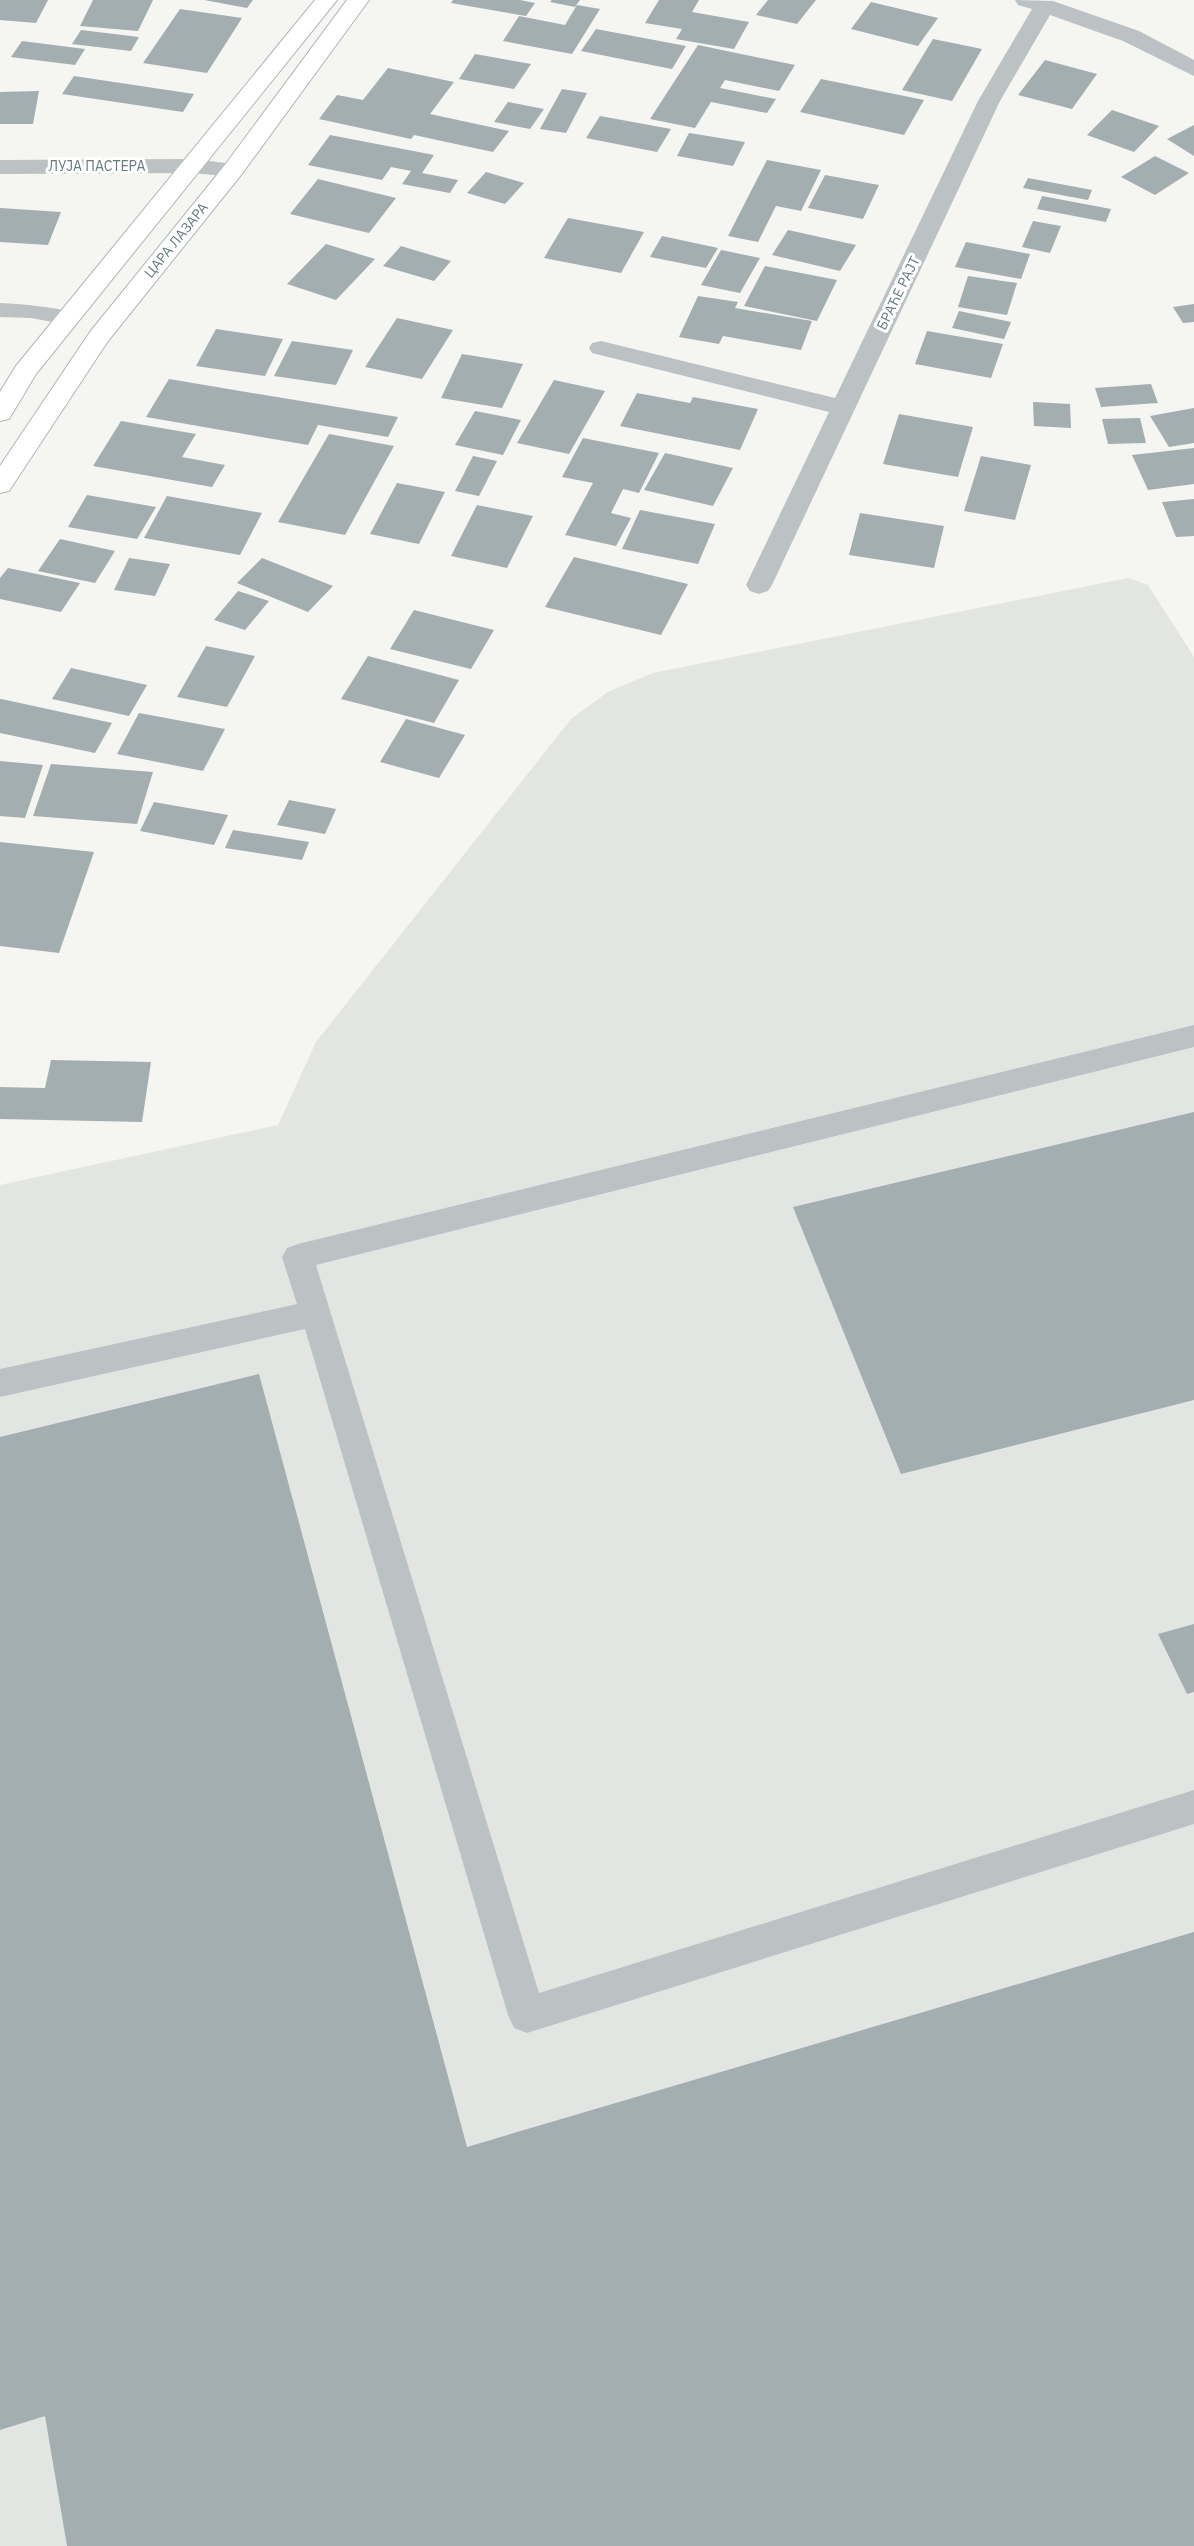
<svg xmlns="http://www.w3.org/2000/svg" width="1194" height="2546" font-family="'IBM Plex Sans',sans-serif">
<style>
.built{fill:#e3e5e3}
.building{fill:#a3aeb1}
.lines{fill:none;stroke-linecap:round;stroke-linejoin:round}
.secondary-casing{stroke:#afb6b9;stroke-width:2}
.service{fill:#bcc2c4;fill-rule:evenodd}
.minor{fill:#bcc2c4;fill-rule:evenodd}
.secondary{fill:#fff;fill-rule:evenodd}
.labels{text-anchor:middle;stroke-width:6;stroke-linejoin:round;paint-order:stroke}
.far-street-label{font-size:14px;fill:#657a82;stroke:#fff}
</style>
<rect width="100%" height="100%" fill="#f5f5f2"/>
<polygon class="built" points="1128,578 1148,585 1194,657 1194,2546 0,2546 0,1185 278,1125 316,1042 571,719 608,692 653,673"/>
<g class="building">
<polygon points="0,0 48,0 36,23 0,20"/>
<polygon points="93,0 153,0 138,31 80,26"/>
<polygon points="204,0 253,0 247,8"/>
<polygon points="453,0 520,0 535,3 526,16 451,3"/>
<polygon points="552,0 580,0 575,7 550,2"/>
<polygon points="659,0 699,0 692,12 749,22 734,49 676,39 682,29 645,23"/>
<polygon points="768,0 816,0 797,24 756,15"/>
<polygon points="871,2 938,18 918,46 851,29"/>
<polygon points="577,5 600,9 572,54 503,41 519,16 565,25"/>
<polygon points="180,9 242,18 207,73 143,63"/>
<polygon points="596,29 686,46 672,69 581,51"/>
<polygon points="81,30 139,37 131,51 72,44"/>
<polygon points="933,39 982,49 952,101 902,90"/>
<polygon points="22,41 85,49 75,65 11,57"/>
<polygon points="698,45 741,54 795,65 779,91 725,80 720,88 776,99 767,113 711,102 695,128 650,119"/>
<polygon points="475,54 531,64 514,89 459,79"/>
<polygon points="1045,60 1097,74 1072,109 1018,95"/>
<polygon points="388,68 454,82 430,114 509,131 493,152 414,135 411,139 319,119 337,95 363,100"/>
<polygon points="74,76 194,94 183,112 62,94"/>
<polygon points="821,79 924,100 904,135 800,112"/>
<polygon points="562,89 587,93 566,133 540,129"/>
<polygon points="39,91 33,124 0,124 0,92"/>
<polygon points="508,102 544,109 530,129 494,122"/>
<polygon points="1112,110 1159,126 1134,152 1087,135"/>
<polygon points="600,116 671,129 657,152 586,138"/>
<polygon points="1194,125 1194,156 1167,139"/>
<polygon points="689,133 745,142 733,166 677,156"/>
<polygon points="330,135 434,155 422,173 458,180 450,193 402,184 411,171 391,167 382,180 308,165"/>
<polygon points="1155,156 1189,173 1155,195 1121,177"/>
<polygon points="767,160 821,170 801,211 776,206 758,242 728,236"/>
<polygon points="486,172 524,183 505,204 467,193"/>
<polygon points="825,175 879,185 863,219 808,208"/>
<polygon points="1028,178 1092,190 1088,200 1023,188"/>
<polygon points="318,179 396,198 369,233 290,214"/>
<polygon points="1042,196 1111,209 1106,222 1037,209"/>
<polygon points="0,208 61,212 48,245 0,242"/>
<polygon points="568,218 644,232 621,273 544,258"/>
<polygon points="1033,221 1061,226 1050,253 1022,247"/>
<polygon points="788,230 856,245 840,271 772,255"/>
<polygon points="662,236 718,248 706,268 650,257"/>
<polygon points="966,242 1030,254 1021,279 955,267"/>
<polygon points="326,244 375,259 336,300 287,284"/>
<polygon points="401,246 451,261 434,281 383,266"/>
<polygon points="721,250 760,258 740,293 701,285"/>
<polygon points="765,266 837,280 817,321 744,306"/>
<polygon points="968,276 1017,283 1007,315 958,307"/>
<polygon points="698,296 738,302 735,308 812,321 801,350 723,336 719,344 679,337"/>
<polygon points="1194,304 1194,322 1183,323 1173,307"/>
<polygon points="959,311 1011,322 1004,339 952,328"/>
<polygon points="397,318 453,330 422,379 365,367"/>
<polygon points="216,329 283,339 265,376 196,366"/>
<polygon points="927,331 1003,344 991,378 915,364"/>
<polygon points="292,341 353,350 336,385 274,376"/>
<polygon points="462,354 523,364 502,408 441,398"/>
<polygon points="169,379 252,393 398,417 388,437 318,425 308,445 146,417"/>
<polygon points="554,380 605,391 569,454 517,443"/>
<polygon points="1151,384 1158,403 1101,407 1095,388"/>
<polygon points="637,393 690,403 693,397 758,409 740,450 620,426"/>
<polygon points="1033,402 1070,404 1071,428 1034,426"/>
<polygon points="1194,408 1194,443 1169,447 1150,416"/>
<polygon points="475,411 521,420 503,455 455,445"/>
<polygon points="899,414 973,427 958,477 883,464"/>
<polygon points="1140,418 1146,443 1108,444 1102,419"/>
<polygon points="121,421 196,434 182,457 225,465 212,487 93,466"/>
<polygon points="329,434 394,446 345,535 278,522"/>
<polygon points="583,438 659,453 639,493 623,489 611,513 631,518 616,546 565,535 593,483 562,477"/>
<polygon points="1194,448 1194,484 1148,490 1132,455"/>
<polygon points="665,453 733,468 713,506 644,490"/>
<polygon points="473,456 497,461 479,496 455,491"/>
<polygon points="981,456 1031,465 1015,520 964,511"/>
<polygon points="397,483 445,492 419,544 370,534"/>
<polygon points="87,495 156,507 137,539 68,527"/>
<polygon points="167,496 195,501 262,513 240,555 144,538"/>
<polygon points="1194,499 1194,536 1176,537 1162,502"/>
<polygon points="477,505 533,516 507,568 451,556"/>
<polygon points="640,510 715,524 698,564 622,549"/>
<polygon points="860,513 944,526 934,568 849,555"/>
<polygon points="60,539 115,551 95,583 38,571"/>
<polygon points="574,557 688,584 661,635 545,607"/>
<polygon points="129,558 170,564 155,596 114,590"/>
<polygon points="262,558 333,586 308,612 237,583"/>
<polygon points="8,568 80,583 61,612 0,599 0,578"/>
<polygon points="238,591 269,601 245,630 214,620"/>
<polygon points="414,610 494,630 471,669 390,649"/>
<polygon points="206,646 255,656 227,707 177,697"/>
<polygon points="368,656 459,680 434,723 341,699"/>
<polygon points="71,668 147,685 129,716 52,699"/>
<polygon points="0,699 6,700 112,723 95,753 0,733"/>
<polygon points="139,713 225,729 203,771 117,754"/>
<polygon points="406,719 465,735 439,778 380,762"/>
<polygon points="0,761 43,765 25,818 0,816"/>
<polygon points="51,764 153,772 137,824 33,816"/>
<polygon points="289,800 336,809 325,834 277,825"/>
<polygon points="154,802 228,815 214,845 140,831"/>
<polygon points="233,830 309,842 302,860 225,848"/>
<polygon points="0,842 94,852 59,953 0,946"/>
<polygon points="51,1060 151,1062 142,1122 0,1119 0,1087 45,1088"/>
<polygon points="1194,1112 1194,1400 901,1474 793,1207"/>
<polygon points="259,1374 467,2147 1194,1932 1194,2546 67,2546 45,2416 0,2430 0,1437"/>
<polygon points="1194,1624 1194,1692 1187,1694 1158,1634"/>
</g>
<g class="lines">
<defs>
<g id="secondary">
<polygon points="315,0 337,0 36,374 9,419 0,421 0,392 16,366"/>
<polygon points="347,0 369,0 241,175 108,341 9,491 0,493 0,466 90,332 225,165"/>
</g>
</defs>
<use href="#secondary" class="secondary-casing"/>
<g class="service">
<path d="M0,303C26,304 52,307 77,313L81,318L77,323L69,325L31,318L0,317Z"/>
<polygon points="1194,1025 1194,1047 316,1265 539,1993 1194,1790 1194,1824 527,2033 514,2028 508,2015 305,1329 0,1397 0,1369 297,1304 282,1257 287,1248 298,1244"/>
</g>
<g class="minor">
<polygon points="1015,0 1053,1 1139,31 1194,60 1194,76 1123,41 1050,15 1000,101 772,585 768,591 759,594 750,591 746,585 829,412 592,353 589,348 592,343 601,341 835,398 978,101 1032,9 1018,5"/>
<polygon points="193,159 241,165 245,170 241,175 233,177 193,173 0,174 0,160"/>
</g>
<use href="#secondary" class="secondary"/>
</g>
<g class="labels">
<g class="far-street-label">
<text x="97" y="171">ЛУЈА ПАСТЕРА</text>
<text transform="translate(176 240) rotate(-51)" y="5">ЦАРА ЛАЗАРА</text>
<text transform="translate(898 293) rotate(-64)" y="5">БРАЋЕ РАЈТ</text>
</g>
</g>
</svg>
